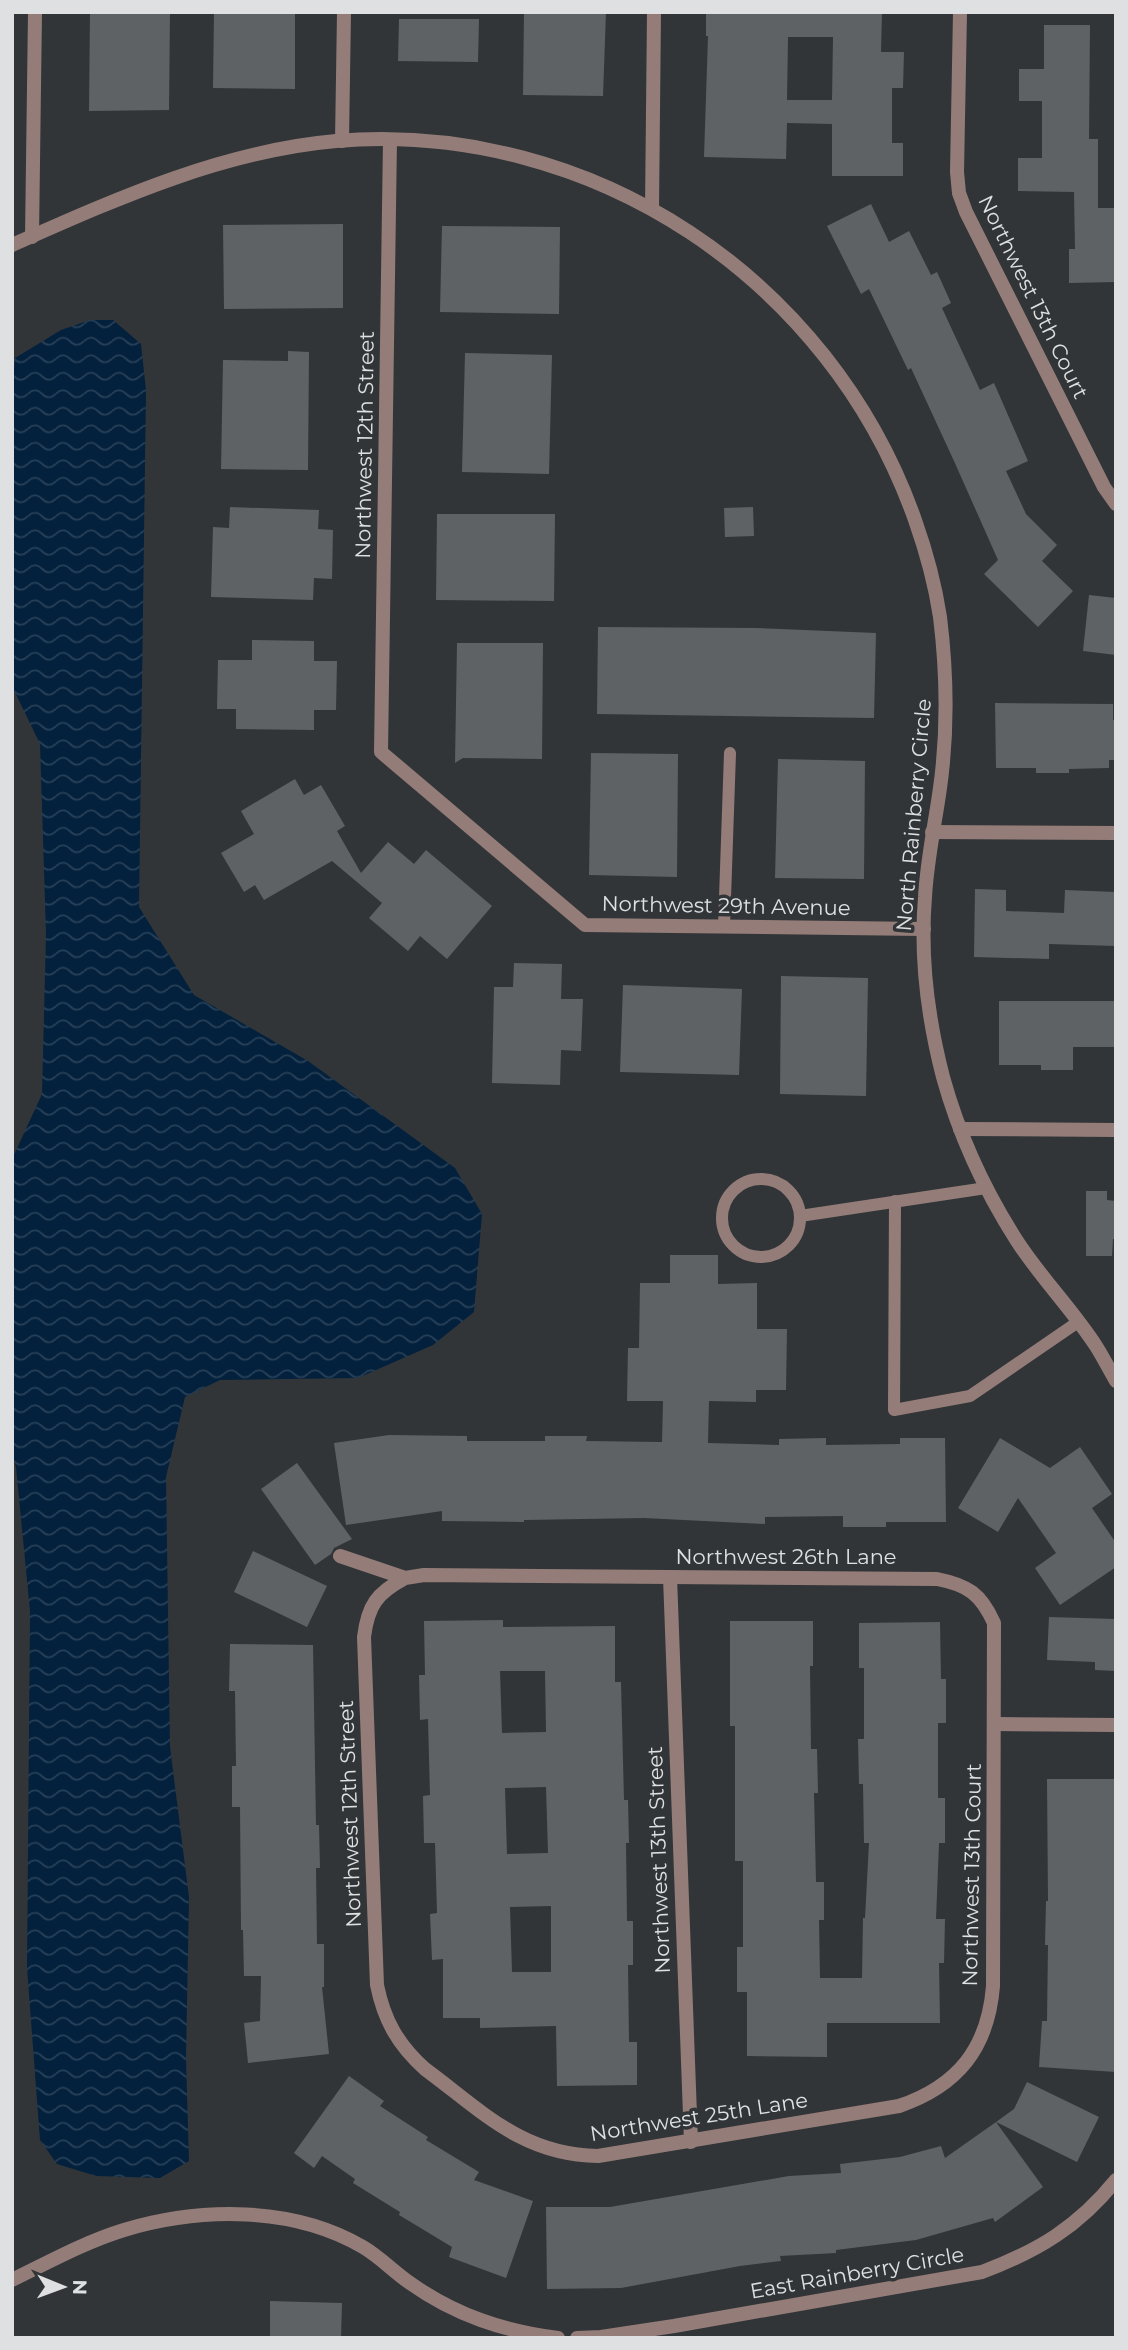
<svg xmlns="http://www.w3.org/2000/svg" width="1128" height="2350" font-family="Montserrat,sans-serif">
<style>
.water{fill:url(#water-waves)}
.building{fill:#5f6264;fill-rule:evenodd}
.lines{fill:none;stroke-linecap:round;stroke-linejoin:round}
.lane{stroke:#947d79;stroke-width:12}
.street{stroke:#947d79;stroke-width:14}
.labels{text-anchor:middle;stroke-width:7;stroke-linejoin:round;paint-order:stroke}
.street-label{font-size:21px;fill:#dee0e1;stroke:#323538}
</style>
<defs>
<pattern id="water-waves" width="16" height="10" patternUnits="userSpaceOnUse" patternTransform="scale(1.75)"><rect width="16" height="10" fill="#03203c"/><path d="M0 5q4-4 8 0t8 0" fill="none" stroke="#274058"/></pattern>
</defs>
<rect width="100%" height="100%" fill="#323538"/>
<polygon class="water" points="90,320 113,320 141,344 146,390 139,907 194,995 308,1061 455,1168 482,1214 474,1312 433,1345 358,1378 220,1380 185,1397 166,1477 170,1747 189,1897 186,2058 189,2161 160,2178 96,2176 57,2164 40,2140 27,1968 30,1611 16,1467 12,1453 12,1159 42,1094 46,934 40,744 12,686 12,390 15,358 61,330"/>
<g class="building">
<polygon points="90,12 170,12 169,110 89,111"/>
<polygon points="214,12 295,12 295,89 213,88"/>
<polygon points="524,12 606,12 603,96 523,95"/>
<path d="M706,12H882L881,52H904L903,88H892V143H903V176H832V124L787,123L786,159L704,157L708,36H706ZM788,37H833L832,100H787Z"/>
<polygon points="399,19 479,19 478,62 398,61"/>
<polygon points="1044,25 1090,25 1089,139 1098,139 1098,208 1116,208 1116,282 1069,283 1069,249 1075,249 1074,192 1018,191 1018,158 1042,158 1042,101 1019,101 1019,69 1044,69"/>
<polygon points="871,204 889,242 909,231 931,275 937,272 951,303 942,308 980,390 994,383 1028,461 1006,471 1026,514 1057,545 1042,561 1073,591 1038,627 984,574 998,560 954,461 911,368 908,370 869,289 861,294 827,226"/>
<polygon points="343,224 343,308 224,309 223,225"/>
<polygon points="442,226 560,227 559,314 440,312"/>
<polygon points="288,351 309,352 308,470 221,469 223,360 288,361"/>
<polygon points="465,353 552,355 549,474 462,472"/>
<polygon points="230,507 319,510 318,529 333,530 332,579 314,578 313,600 211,597 213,527 229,528"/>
<polygon points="753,507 754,536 725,537 724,508"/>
<polygon points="437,514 555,514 554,601 436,600"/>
<polygon points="1089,595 1116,598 1116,655 1083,651"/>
<polygon points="598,627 755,628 876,633 874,718 597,714"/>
<polygon points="252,640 314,641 314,661 337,661 336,710 314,710 314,730 236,729 236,709 217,709 218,660 252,660"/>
<polygon points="457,643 543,643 542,759 463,758 455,763"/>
<polygon points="995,703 1113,704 1113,720 1116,720 1116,760 1109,760 1109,768 1069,769 1069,773 1036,773 1036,768 996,768"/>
<polygon points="591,753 678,754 677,877 589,875"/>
<polygon points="778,759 865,761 864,879 775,878"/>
<polygon points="295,779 304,795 321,785 345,826 337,831 361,873 388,842 414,864 426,850 492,906 447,959 420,936 408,951 369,918 382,903 332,861 264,900 255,885 244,892 221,853 254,834 241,811"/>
<polygon points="975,889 1006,890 1006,911 1064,913 1065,890 1116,892 1116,946 1049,944 1049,959 974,957"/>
<polygon points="514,963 562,964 561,999 583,999 581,1051 561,1050 560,1085 492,1083 494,987 513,987"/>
<polygon points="781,976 868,978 866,1096 780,1094"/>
<polygon points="623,985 742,989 739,1075 620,1072"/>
<polygon points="999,1001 1116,1001 1116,1047 1073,1047 1073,1070 1041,1070 1041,1065 999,1065"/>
<polygon points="1086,1191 1107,1191 1107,1200 1116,1201 1116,1239 1113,1239 1112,1256 1086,1256"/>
<polygon points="670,1255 718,1255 718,1284 757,1283 757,1329 787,1329 786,1390 756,1390 756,1402 709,1401 708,1443 779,1445 779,1439 826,1438 826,1445 900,1444 900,1438 945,1438 946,1522 886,1522 886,1527 843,1527 843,1516 765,1517 765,1524 644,1518 524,1520 524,1522 442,1521 442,1511 346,1525 334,1443 389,1435 467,1436 467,1441 545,1441 545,1436 587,1436 586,1441 662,1442 663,1401 627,1401 628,1348 639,1348 640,1283 670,1283"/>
<polygon points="1000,1438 1050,1468 1080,1447 1112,1494 1092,1508 1116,1543 1116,1567 1060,1605 1035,1568 1056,1553 1018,1498 998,1532 958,1508"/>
<polygon points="297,1463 352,1539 334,1548 331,1554 315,1565 261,1489"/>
<polygon points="253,1551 327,1586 307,1627 234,1592"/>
<polygon points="1049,1617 1116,1619 1116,1671 1095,1670 1095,1662 1047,1660"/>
<path d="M503,1620V1627L615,1626V1682H621L624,1800H628L629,1843H626L627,1921H633V1965H628L629,2042H637V2085L557,2086L556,2026L480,2028V2018H443V1959L432,1960L430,1914L437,1913L435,1843H424L423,1796L430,1795L428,1719L420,1720L419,1675H425L424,1621ZM500,1671H545L546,1732L502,1733ZM546,1787L548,1853L507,1854L505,1788ZM551,1906V1972H512L510,1907Z"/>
<polygon points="730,1621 813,1621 813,1666 810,1666 811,1749 817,1749 818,1793 814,1793 816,1882 824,1882 824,1920 819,1920 820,1978 862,1978 863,1918 865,1918 869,1843 864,1843 863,1784 859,1784 858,1739 864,1739 864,1668 859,1668 859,1623 940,1622 941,1679 946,1679 946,1723 938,1723 938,1798 945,1798 945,1843 939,1843 936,1919 945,1919 944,1963 939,1963 940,2023 827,2023 827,2057 747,2056 747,1992 737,1992 737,1947 743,1947 743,1861 735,1861 735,1726 730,1726"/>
<polygon points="230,1644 313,1645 316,1825 319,1825 320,1868 316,1868 317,1944 324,1944 324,1987 322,1987 329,2054 248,2063 244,2023 260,2021 261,1976 244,1976 243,1930 241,1930 240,1807 232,1807 232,1766 236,1766 235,1691 229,1691"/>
<polygon points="1047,1779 1116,1779 1116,2072 1039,2067 1042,2021 1047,2021 1048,1945 1045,1945 1046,1901 1048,1901"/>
<polygon points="349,2076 384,2101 380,2106 428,2137 426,2140 479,2172 474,2180 533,2201 506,2278 449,2257 452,2247 399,2215 400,2212 353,2183 355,2179 322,2156 314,2168 294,2153"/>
<polygon points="1027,2082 1099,2117 1077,2162 996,2122 1014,2109"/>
<polygon points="996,2122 1043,2187 995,2222 993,2218 916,2240 836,2250 836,2253 780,2256 781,2261 740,2266 621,2288 547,2289 546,2207 610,2207 789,2176 841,2173 840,2164 900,2157 941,2146 945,2158"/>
<polygon points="270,2301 342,2303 341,2338 270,2338"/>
</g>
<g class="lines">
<g class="lane">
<polyline points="724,927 730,753"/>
<circle cx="761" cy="1218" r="39"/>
<polyline points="895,1201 894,1410 970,1396 1078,1322"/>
<polyline points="800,1216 986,1188"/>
</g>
<g class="street">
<polyline points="960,12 957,172 959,193 966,212 1104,487 1116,504"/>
<polyline points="390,140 381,752 585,925 924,929"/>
<polyline points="342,141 344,12"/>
<polyline points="652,209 654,12"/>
<polyline points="32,237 35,12"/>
<path d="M12,245C116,199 222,151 336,141C592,120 830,279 915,520C926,551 935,584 940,617C947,674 948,731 940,788C935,824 927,860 925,897C920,957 928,1019 943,1077C959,1135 985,1191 1017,1241C1041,1278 1072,1309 1096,1346C1103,1357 1109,1369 1116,1381"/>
<polyline points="932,832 1116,833"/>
<polyline points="960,1129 1116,1130"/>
<path d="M340,1556L405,1578L424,1575L937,1579C968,1585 981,1594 994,1623L993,1986C988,2048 958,2086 899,2106L598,2156C522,2155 482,2111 425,2069C398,2045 384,2020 377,1985L364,1637C368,1605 377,1593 405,1578"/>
<polyline points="670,1577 691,2142"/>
<polyline points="995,1724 1116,1725"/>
<path d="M12,2280C49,2262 85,2242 124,2230C201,2207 293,2206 363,2247C380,2257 394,2272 410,2283C455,2315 503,2331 558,2338"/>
<path d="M577,2338L601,2337L674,2326L982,2272C1038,2251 1078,2227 1116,2180"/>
</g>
</g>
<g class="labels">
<g class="street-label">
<text transform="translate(1033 297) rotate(64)" y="7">Northwest 13th Court</text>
<text transform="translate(365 445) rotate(-89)" y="7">Northwest 12th Street</text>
<text transform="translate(914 815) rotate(-85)" y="7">North Rainberry Circle</text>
<text transform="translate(726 906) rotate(1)" y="7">Northwest 29th Avenue</text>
<text x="786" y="1564">Northwest 26th Lane</text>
<text transform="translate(350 1814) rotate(-92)" y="7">Northwest 12th Street</text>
<text transform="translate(659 1860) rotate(-92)" y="7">Northwest 13th Street</text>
<text transform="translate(972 1875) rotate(-89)" y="7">Northwest 13th Court</text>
<text transform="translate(699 2117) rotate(-9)" y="7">Northwest 25th Lane</text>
<text transform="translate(857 2273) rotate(-10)" y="7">East Rainberry Circle</text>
</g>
</g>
<rect width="1128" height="2350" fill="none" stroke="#dee0e1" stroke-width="28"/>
<g transform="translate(63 2287) rotate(91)" stroke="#323538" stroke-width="5" paint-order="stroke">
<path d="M0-5L12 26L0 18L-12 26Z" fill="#dee0e1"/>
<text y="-10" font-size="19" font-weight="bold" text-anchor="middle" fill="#dee0e1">N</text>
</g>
</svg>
